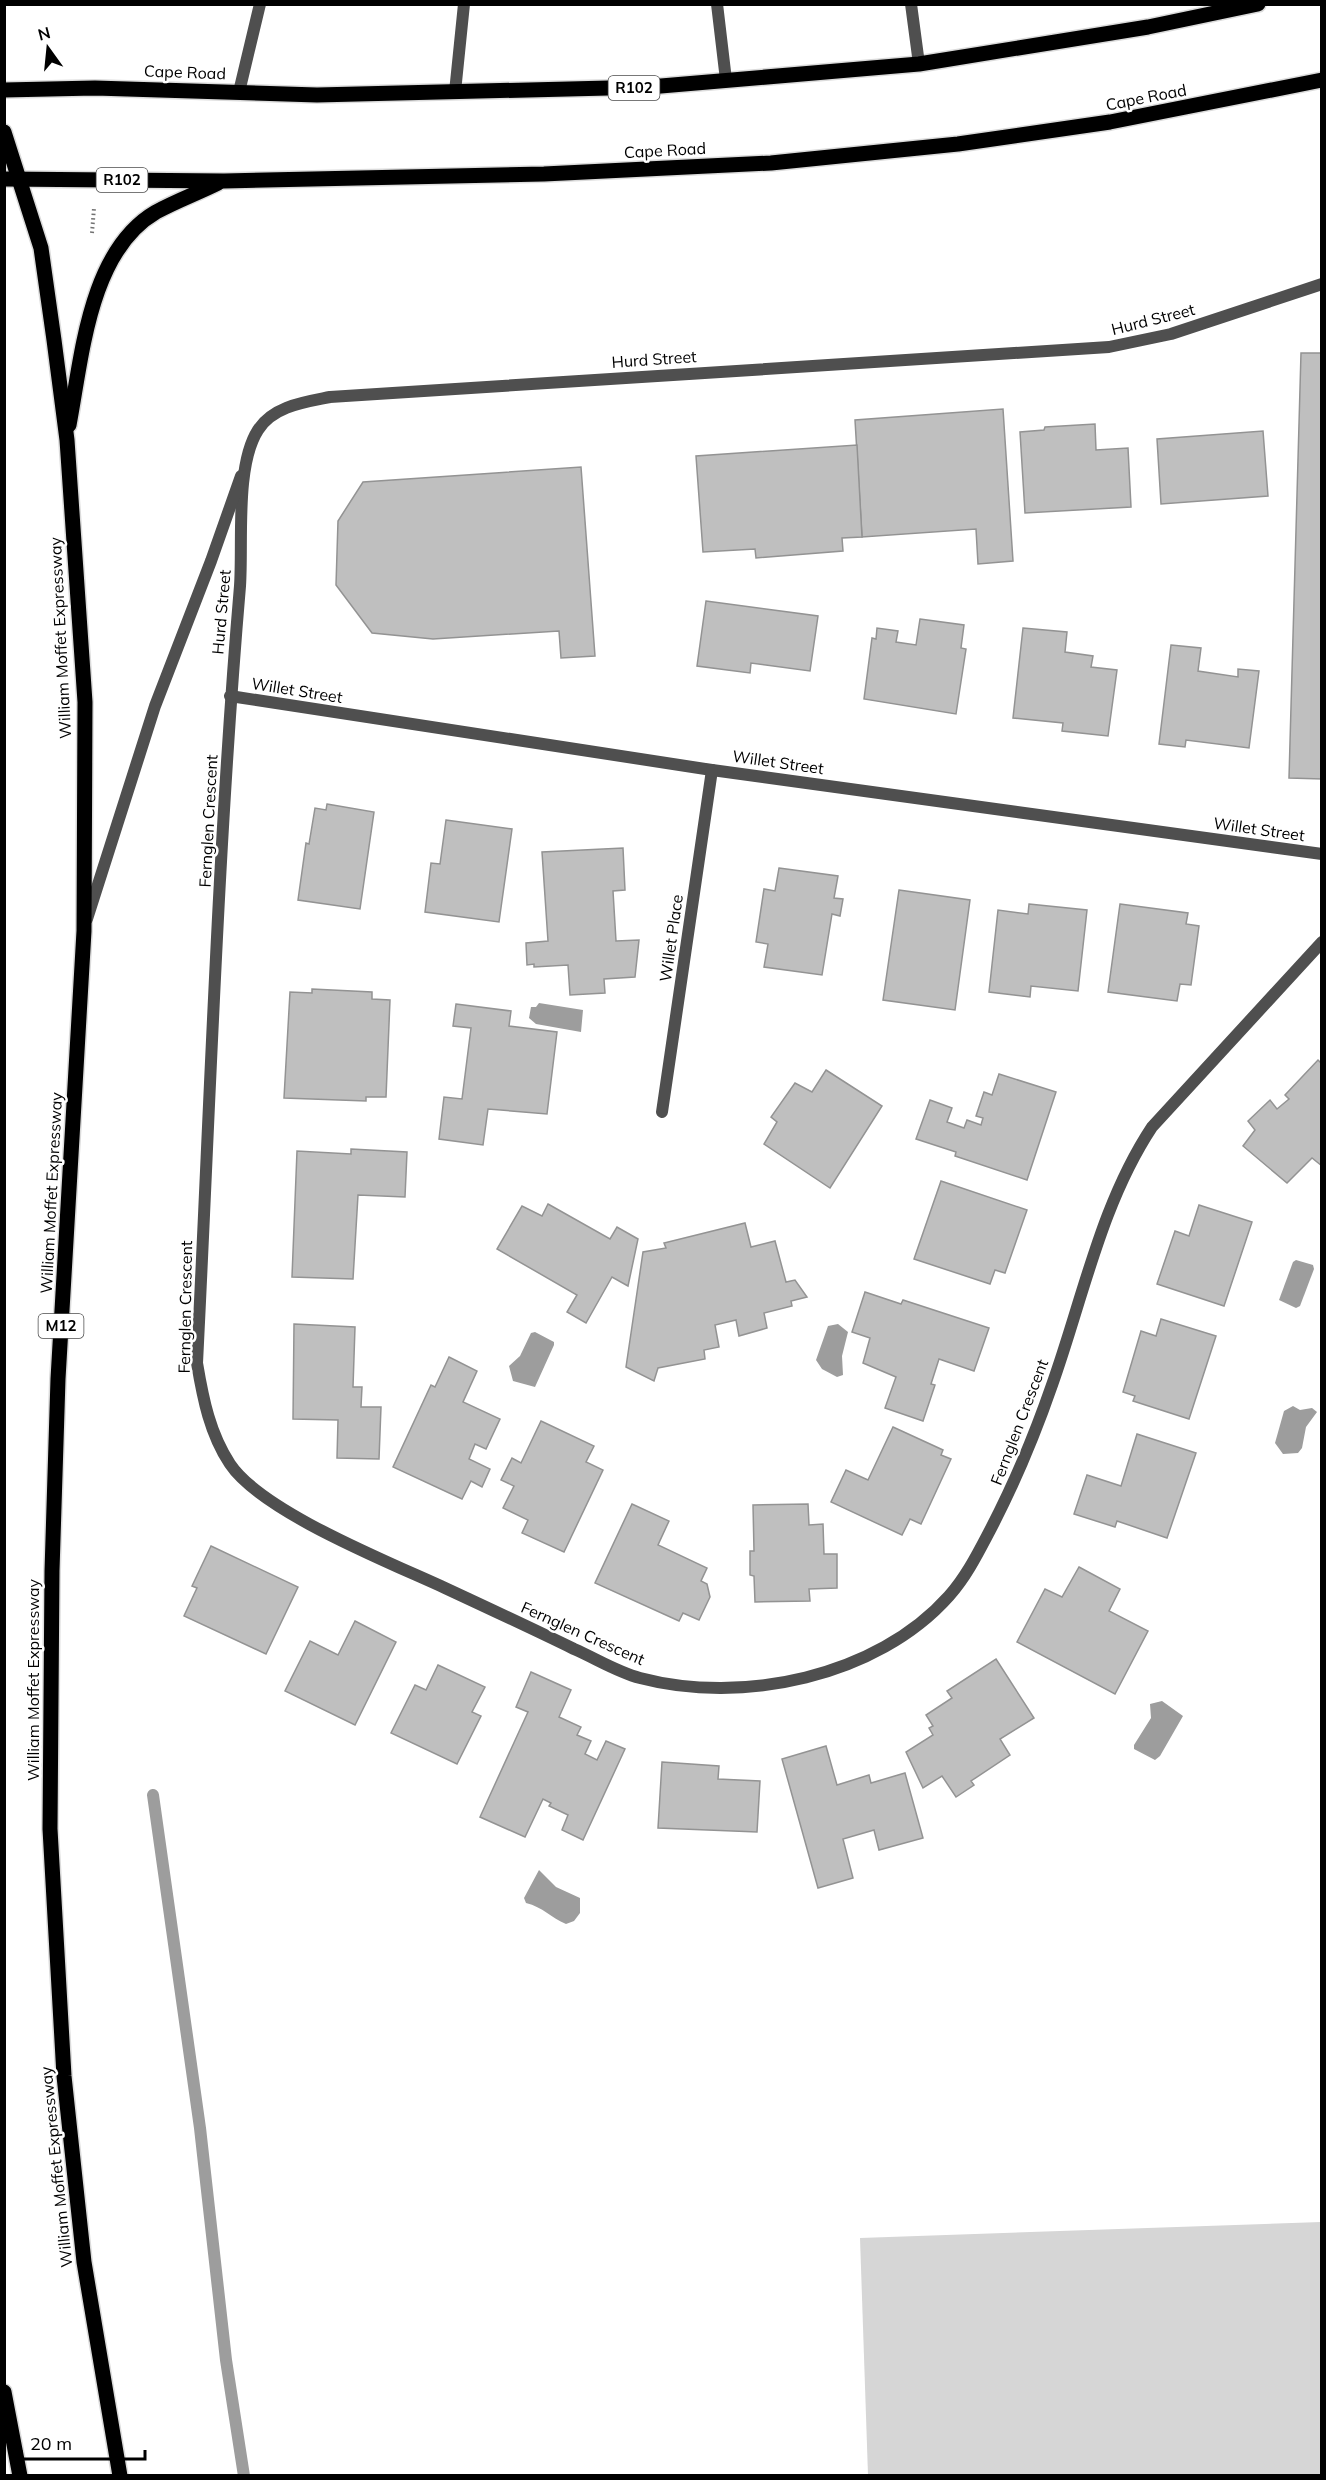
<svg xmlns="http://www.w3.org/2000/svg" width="1326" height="2480" font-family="Mulish,sans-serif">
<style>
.green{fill:#d6d6d6}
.water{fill:#9d9d9d}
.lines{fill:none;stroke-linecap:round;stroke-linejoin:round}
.stream{stroke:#9d9d9d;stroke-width:12}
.building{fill:#bfbfbf;stroke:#939393;stroke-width:1.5}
.primary-casing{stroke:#dbdbdb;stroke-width:18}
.path{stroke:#717171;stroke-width:4;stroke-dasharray:1.5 3;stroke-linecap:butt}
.service{stroke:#4f4f4f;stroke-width:12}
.minor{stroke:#4f4f4f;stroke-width:12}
.primary{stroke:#000;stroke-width:15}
.labels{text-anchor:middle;stroke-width:5;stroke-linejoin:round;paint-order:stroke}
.shield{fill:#fff;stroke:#4c4c4c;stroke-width:1.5}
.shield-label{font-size:15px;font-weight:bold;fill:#000}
.street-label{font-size:16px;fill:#000;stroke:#fff}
</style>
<rect width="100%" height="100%" fill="#fff"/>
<polygon class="green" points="1321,2222 1321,2475 868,2475 860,2238"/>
<g class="water">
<polygon points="539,1003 583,1010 581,1032 536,1024 529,1018 531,1007 536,1007"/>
<polygon points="1296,1260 1313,1265 1314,1269 1300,1306 1296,1308 1279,1300 1293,1262"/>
<polygon points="838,1324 848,1332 842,1356 843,1375 837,1377 822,1369 816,1360 828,1326"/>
<polygon points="535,1332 554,1342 554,1345 535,1387 513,1381 509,1366 520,1356 531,1333"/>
<polygon points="1293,1406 1300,1410 1312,1408 1317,1412 1306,1427 1302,1448 1298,1453 1283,1454 1275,1443 1284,1411"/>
<polygon points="1162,1701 1183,1716 1160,1756 1155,1760 1134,1749 1134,1745 1151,1718 1150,1704"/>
<path d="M539,1870L556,1887L580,1898V1913L574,1921L566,1924C551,1918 543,1907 526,1903L524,1898Z"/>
</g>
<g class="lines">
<polyline class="stream" points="153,1795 200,2128 226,2360 244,2476"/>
</g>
<g class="building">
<polygon points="1301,353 1322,353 1322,779 1289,778"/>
<polygon points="1003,409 1013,561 978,564 976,529 862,537 855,420"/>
<polygon points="1095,424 1096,450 1128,448 1131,507 1025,513 1020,432 1044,430 1045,427"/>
<polygon points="1263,431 1268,496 1161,504 1157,439"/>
<polygon points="857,445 862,537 842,538 843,551 756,558 755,549 703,552 696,456"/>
<polygon points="581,467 595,656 561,658 559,631 433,639 372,633 336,585 338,521 363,482"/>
<polygon points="706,601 818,616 810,671 751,663 750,673 697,666"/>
<polygon points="920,619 964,625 961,648 966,649 956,714 864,699 872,638 876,639 877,628 898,631 896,642 916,645"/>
<polygon points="1023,628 1067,632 1065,652 1093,656 1091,667 1117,670 1108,736 1062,731 1063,723 1013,718"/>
<polygon points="1171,645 1201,648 1198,671 1238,677 1238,669 1259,671 1249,748 1186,740 1185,747 1159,744"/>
<polygon points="327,804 374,812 360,909 298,900 306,843 309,844 315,808 326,810"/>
<polygon points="446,820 512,829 499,922 425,912 431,863 440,864"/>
<polygon points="623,848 625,890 613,891 616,941 639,940 635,977 604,979 605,993 570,995 568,965 534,967 534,964 527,965 526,943 548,941 542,852"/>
<polygon points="779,868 838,876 834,898 843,899 840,916 832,914 822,975 764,967 768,944 756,942 764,889 775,891"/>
<polygon points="899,890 970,900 955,1010 883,1000"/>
<polygon points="1029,904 1087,910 1078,991 1031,986 1030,997 989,992 998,910 1028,914"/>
<polygon points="1120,904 1188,913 1186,924 1199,926 1191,985 1180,984 1177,1001 1108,992"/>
<polygon points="312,989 372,992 372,999 390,1000 386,1097 366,1097 366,1101 284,1098 290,992 312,993"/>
<polygon points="456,1004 511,1011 509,1026 557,1032 547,1114 488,1109 483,1145 439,1139 444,1097 462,1099 471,1028 453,1026"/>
<polygon points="1318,1060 1322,1064 1322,1166 1312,1158 1287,1183 1243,1146 1255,1130 1248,1121 1270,1100 1277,1109 1289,1099 1285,1095"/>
<polygon points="826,1070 882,1106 830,1188 764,1144 777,1122 771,1117 795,1083 812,1092"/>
<polygon points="999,1074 1056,1092 1027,1180 955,1156 956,1152 916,1139 930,1100 952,1108 947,1122 964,1128 967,1120 981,1125 983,1118 976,1116 984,1092 992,1095"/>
<polygon points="351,1149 407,1152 405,1197 358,1195 353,1279 292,1277 297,1151 351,1154"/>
<polygon points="941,1181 1027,1210 1005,1273 995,1270 990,1284 914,1259"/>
<polygon points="548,1204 610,1239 617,1227 638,1239 628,1286 612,1277 586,1323 567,1312 577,1295 497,1249 522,1206 542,1216"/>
<polygon points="1199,1205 1252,1222 1224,1306 1157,1284 1175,1231 1189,1236"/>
<polygon points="745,1223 751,1247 775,1241 786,1282 795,1280 807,1297 791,1301 792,1306 764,1313 767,1328 739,1336 736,1320 715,1325 719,1347 704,1350 705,1359 658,1368 654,1381 626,1367 643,1252 666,1248 664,1243"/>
<polygon points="865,1292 901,1304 903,1300 989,1328 974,1371 939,1359 931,1384 935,1385 923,1421 885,1408 896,1377 863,1363 870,1338 852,1332"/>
<polygon points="1161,1319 1216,1336 1189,1419 1133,1401 1135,1396 1123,1392 1141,1331 1156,1336"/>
<polygon points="294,1324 355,1327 353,1387 362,1387 361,1407 381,1407 379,1459 337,1458 338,1420 293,1419"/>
<polygon points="449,1357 477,1371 463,1402 500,1419 486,1449 475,1444 469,1459 490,1469 482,1487 471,1481 462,1499 393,1467 431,1385 435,1387"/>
<polygon points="541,1421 594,1446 586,1462 603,1470 564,1552 522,1533 528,1520 503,1508 514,1486 501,1480 512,1458 521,1463"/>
<polygon points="893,1427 943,1450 941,1455 951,1459 921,1524 910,1519 902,1535 831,1502 846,1470 868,1480"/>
<polygon points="1137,1434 1196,1453 1167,1538 1117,1521 1115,1527 1074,1514 1087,1475 1121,1486"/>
<polygon points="632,1504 669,1521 658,1545 707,1568 701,1581 707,1584 710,1597 699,1620 683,1613 679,1621 595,1583"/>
<polygon points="808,1504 809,1525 823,1524 824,1554 837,1554 837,1588 809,1589 810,1601 755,1602 754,1576 750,1575 750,1551 754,1551 753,1505"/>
<polygon points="211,1546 298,1587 266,1654 184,1616 197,1588 192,1586"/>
<polygon points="1079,1567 1120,1589 1109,1611 1148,1631 1115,1694 1017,1642 1045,1589 1062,1597"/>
<polygon points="355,1621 396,1642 355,1725 285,1691 310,1641 338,1655"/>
<polygon points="996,1659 1034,1718 1000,1739 1010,1755 971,1781 974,1785 956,1797 942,1776 923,1788 906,1752 933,1735 929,1728 933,1726 926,1715 952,1698 947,1691"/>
<polygon points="438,1665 485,1687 472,1712 481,1716 457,1764 391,1733 415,1685 426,1690"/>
<polygon points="531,1672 571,1690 559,1717 581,1727 577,1735 591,1741 585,1754 597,1760 606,1741 625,1749 583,1840 562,1830 568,1815 549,1806 551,1803 543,1799 525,1837 480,1817 528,1712 516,1707"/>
<polygon points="826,1746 837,1785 869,1775 871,1783 905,1773 923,1838 879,1850 874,1830 843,1839 853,1878 818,1888 782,1759"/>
<polygon points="662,1762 719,1766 718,1779 760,1781 757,1832 658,1828"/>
</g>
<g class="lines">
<defs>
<g id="primary">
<polyline points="4,90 95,88 317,95 649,87 919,64 1148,27 1258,4"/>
<polyline points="4,132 41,248 54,340 67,440 85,702 84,931 58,1379 52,1571 50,1829 64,2076 84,2262 120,2476"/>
<polyline points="4,179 224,181 544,174 771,163 958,144 1110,122 1322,80"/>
<path d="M69,425C82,357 89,251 156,212C176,201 198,193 218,183"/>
<polyline points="4,2392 20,2476"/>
</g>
</defs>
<use href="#primary" class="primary-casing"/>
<polyline class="path" points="92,233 94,208"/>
<g class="service">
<polyline points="717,4 726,80"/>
<polyline points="911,4 919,64"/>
<polyline points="239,92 260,4"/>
<polyline points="455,92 464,4"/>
</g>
<g class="minor">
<path d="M1322,284L1171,334L1109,347L330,397C305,402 273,406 258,430C235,466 243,542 240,586C218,844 210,1104 197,1363C203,1399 210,1434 230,1464C262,1512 391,1563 445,1588C488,1608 531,1628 574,1649C595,1658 617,1672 640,1678C742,1705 877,1677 949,1596C965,1578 976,1557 987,1536C1013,1487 1034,1437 1052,1385C1083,1298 1101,1204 1152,1127L1322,942"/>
<polyline points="230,696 712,770 1322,854"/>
<polyline points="87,919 155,706 211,561 241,476"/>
<polyline points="662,1112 712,770"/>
</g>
<use href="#primary" class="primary"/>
</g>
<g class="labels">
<g class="shield">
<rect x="608.5" y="76" width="51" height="24" rx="4.5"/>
<rect x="96.5" y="168" width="51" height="24" rx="4.5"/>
<rect x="38.5" y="1314" width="45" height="24" rx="4.5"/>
</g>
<g class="shield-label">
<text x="634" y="93">R102</text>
<text x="122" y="185">R102</text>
<text x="61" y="1331">M12</text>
</g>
<g class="street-label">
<text transform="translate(185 72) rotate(2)" y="6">Cape Road</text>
<text transform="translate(1146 97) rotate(-11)" y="6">Cape Road</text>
<text transform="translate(665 150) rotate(-3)" y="6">Cape Road</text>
<text transform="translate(1153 319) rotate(-14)" y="6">Hurd Street</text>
<text transform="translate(654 359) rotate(-4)" y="6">Hurd Street</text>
<text transform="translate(221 612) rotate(-85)" y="6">Hurd Street</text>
<text transform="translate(60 638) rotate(-93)" y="6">William Moffet Expressway</text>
<text transform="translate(297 690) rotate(9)" y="6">Willet Street</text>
<text transform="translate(778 762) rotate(8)" y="6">Willet Street</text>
<text transform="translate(208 821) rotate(-87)" y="6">Fernglen Crescent</text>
<text transform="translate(1259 829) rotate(8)" y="6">Willet Street</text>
<text transform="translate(671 938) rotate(-82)" y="6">Willet Place</text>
<text transform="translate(51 1193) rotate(-87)" y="6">William Moffet Expressway</text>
<text transform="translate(185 1307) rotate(-89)" y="6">Fernglen Crescent</text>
<text transform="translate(1019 1422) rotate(-69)" y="6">Fernglen Crescent</text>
<text transform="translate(583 1633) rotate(24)" y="6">Fernglen Crescent</text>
<text transform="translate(33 1680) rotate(-90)" y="6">William Moffet Expressway</text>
<text transform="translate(56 2167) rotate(-96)" y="6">William Moffet Expressway</text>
</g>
</g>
<rect width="1326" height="2480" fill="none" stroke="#000000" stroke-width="12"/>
<g transform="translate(48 48) rotate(345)" stroke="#ffffff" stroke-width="4.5" paint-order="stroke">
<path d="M0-4.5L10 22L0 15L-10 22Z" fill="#000000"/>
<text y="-9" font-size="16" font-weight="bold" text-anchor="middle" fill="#000000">N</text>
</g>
<path d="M21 2450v9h124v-9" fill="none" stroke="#000000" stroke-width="3"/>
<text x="30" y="2450" font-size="18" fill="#000000" stroke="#ffffff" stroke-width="4.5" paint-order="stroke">20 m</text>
</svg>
